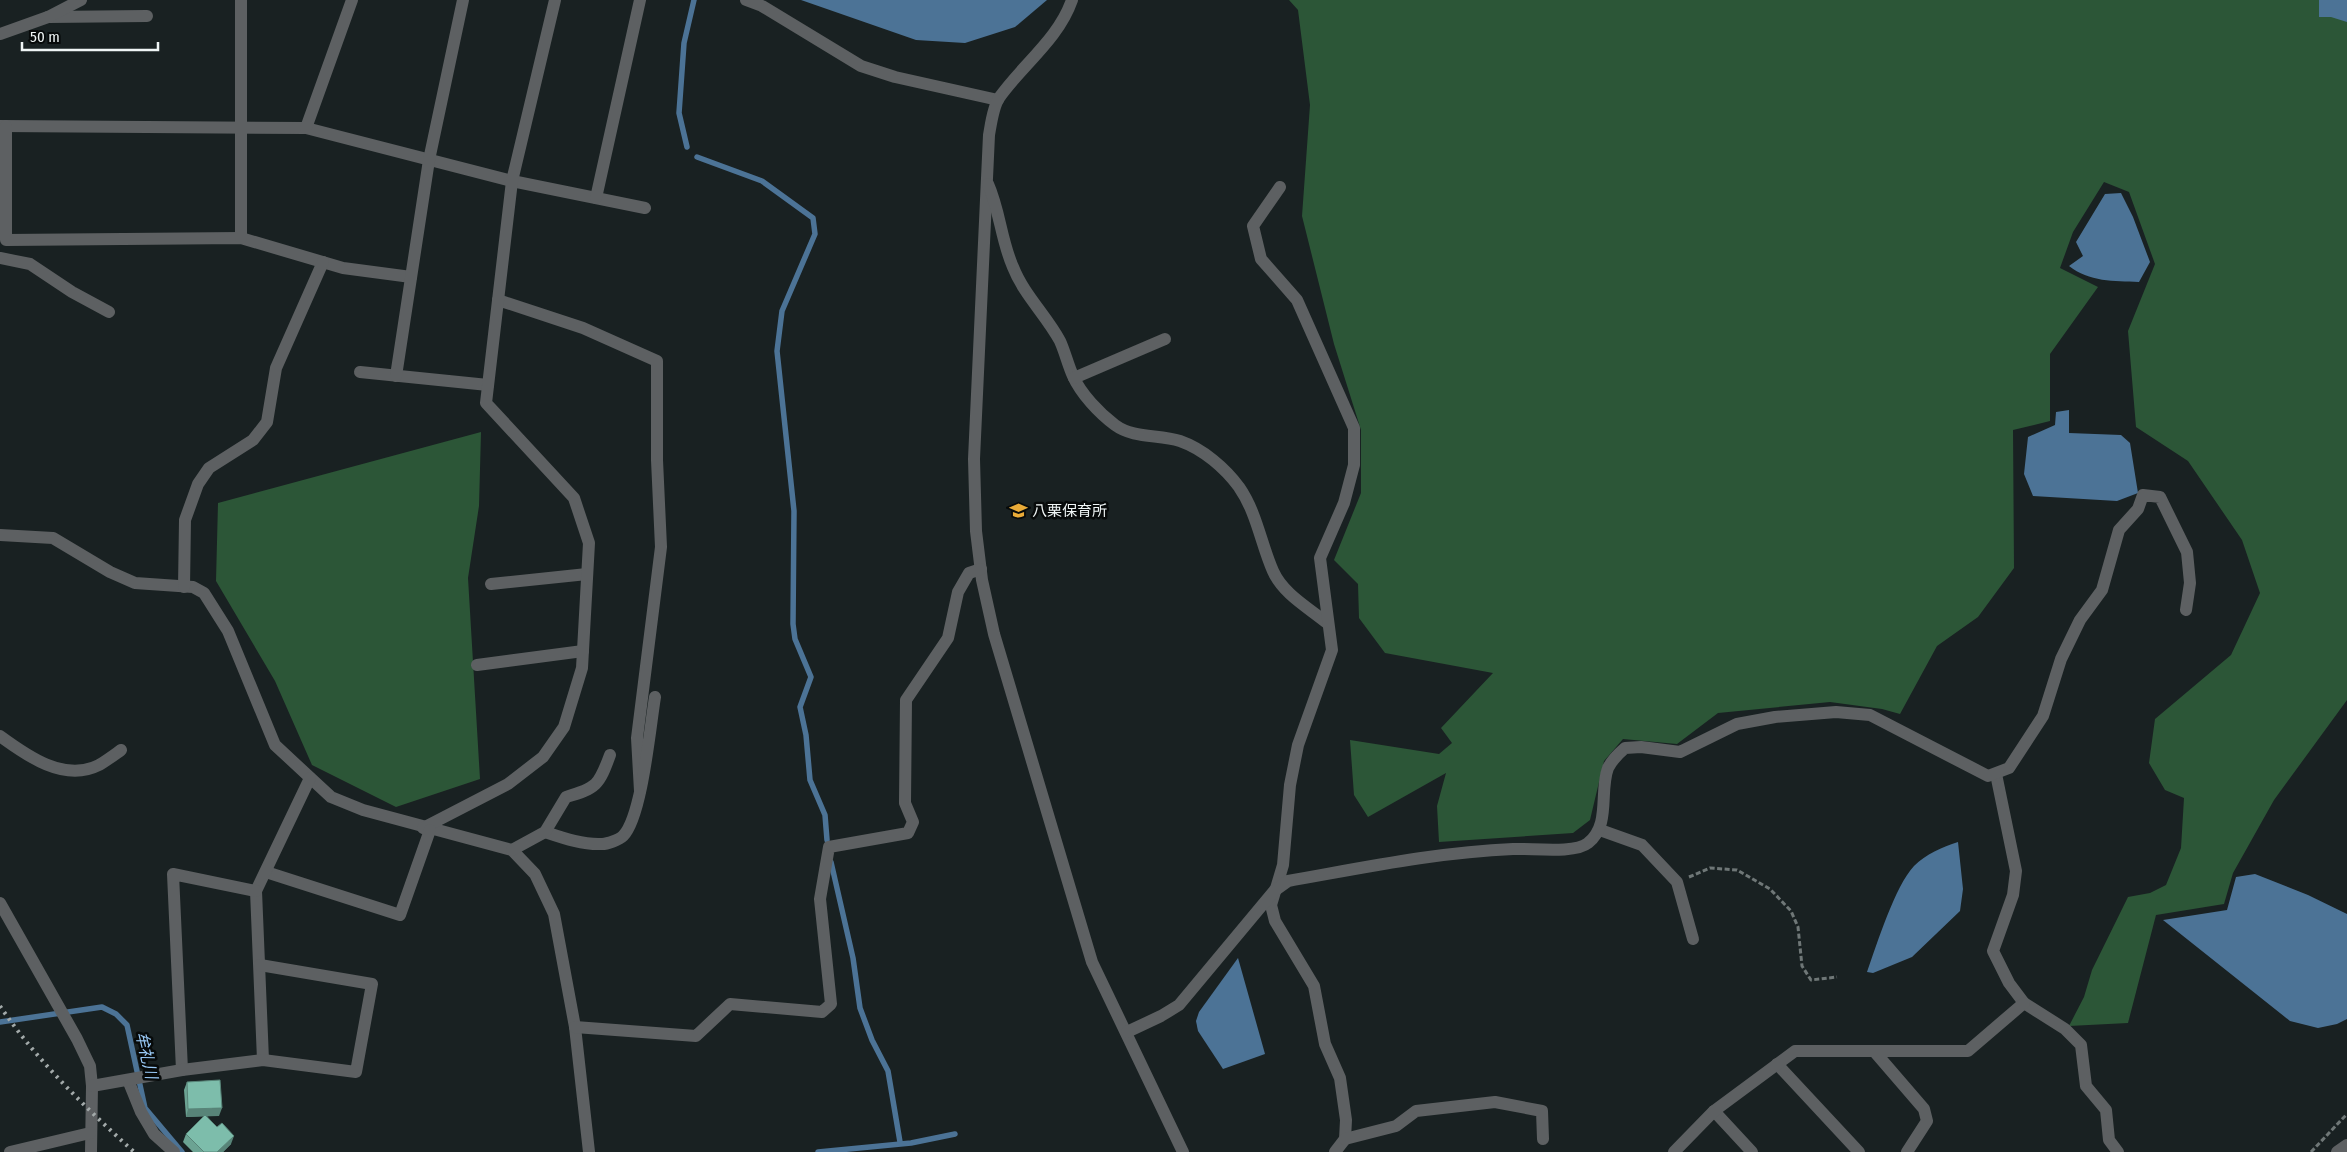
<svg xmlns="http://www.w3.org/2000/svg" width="2347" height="1152" font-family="'Fira Sans Condensed','Noto Sans JP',sans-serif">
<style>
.forest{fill:#2c5637}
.water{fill:#4c7396}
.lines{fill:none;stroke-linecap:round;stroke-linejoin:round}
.stream{stroke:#4c7396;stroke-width:5.5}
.path{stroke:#6f7777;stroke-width:3;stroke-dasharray:5 2.5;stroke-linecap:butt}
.minor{stroke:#5d6062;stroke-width:12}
.rail{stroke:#a3aaaa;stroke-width:4;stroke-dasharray:2.5 5;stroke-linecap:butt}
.wall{fill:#6ca393}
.shaded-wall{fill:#588478}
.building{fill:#7dbdab;stroke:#588478}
.labels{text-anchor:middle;stroke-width:5;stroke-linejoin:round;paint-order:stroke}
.poi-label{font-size:15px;fill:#eff5f5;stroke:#070a0a;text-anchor:start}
.water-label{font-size:16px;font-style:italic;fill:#99c9f6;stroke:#070a0a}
</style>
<rect width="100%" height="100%" fill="#192122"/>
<g class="forest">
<polygon points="1289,0 2347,0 2347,700 2274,800 2233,873 2224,904 2156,915 2128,1023 2069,1026 2084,997 2092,970 2128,897 2150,893 2166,885 2181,848 2184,798 2165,790 2149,763 2155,719 2231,655 2260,593 2242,540 2188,461 2136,427 2128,331 2155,264 2129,192 2104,182 2073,232 2060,268 2098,287 2050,354 2050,421 2013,430 2014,568 1978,617 1937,646 1900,714 1882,709 1830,702 1718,713 1677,744 1623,739 1604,761 1590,820 1573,833 1439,842 1437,806 1446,773 1368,817 1354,795 1350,740 1439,754 1452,743 1441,728 1493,673 1385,653 1359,618 1358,584 1334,560 1361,493 1361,430 1334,344 1302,216 1310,105 1298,10"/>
<polygon points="481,432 479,506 468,578 480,779 396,807 312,765 275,681 216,581 218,503"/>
</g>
<g class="water">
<polygon points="801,0 1047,0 1015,27 965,43 916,40"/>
<polygon points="2319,0 2347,0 2347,22 2331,17 2319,17"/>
<path d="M2121,193L2133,217L2150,262L2139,282C2114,281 2089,282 2069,266L2083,256L2076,242L2105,194Z"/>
<polygon points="2069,410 2069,433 2121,435 2130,443 2138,493 2117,501 2033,496 2024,474 2028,437 2055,425 2056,412"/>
<path d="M1958,842L1963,889L1960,911L1912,957L1873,973L1867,972C1877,944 1895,886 1914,866C1926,854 1942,847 1958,842Z"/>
<polygon points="2255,874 2308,895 2347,914 2347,1019 2337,1024 2318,1028 2290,1021 2163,920 2227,910 2236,877"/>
<polygon points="1238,958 1265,1054 1223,1069 1198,1031 1196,1021 1199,1012"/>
</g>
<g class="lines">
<g class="stream">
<polyline points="687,147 679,113 684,43 694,0"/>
<polyline points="697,157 762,181 813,218 815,234 782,311 777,351 794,511 793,624 795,639 811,677 800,707 806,735 810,780 825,815 827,840"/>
<polyline points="831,862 853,958 860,1008 872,1040 888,1071 900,1142"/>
<polyline points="0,1022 102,1007 116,1014 127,1025 145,1108 182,1152"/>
<polyline points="818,1152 911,1143 955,1134"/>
</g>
<g class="path">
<polyline points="1689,877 1710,868 1737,870 1770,889 1791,911 1798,927 1802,966 1811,980 1837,977"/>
<polyline points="2311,1152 2347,1114"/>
</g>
<g class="minor">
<polyline points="746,0 762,6 861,66 895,77 998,100"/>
<path d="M1072,0C1058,40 1022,65 999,98C993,107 991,124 989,135L974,459L976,531L982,580L994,634L1092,962L1183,1152"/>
<polyline points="48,17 147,16"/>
<polyline points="0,34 48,17 81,0"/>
<polyline points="0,126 306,128 512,181 645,208"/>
<polyline points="6,126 6,240 241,238 343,268 411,277"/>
<polyline points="306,128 352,0"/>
<path d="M988,184C1000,211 1001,240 1013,267C1024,295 1046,315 1060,341C1065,352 1068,365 1073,376C1081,394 1099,413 1115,425C1134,439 1159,434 1180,441C1203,449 1225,468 1239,487C1257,513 1261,544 1273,571C1283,594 1309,608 1327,623"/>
<polyline points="1280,187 1253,226 1261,259 1297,300 1354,428 1354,465 1344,503 1320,558 1332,650 1298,745 1290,785 1283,865 1271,905 1275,921 1314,986 1325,1044 1340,1078 1346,1120 1345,1139 1335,1152"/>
<polyline points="596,198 640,0"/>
<polyline points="241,238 241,0"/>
<polyline points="0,258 30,264 72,292 109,312"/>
<polyline points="498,300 583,328 657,361 657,460 661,547 637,738 640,791"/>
<polyline points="360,372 488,385"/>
<polyline points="396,376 429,160 463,0"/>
<polyline points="1074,378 1165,339"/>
<polyline points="0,535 53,538 110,572 135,583 193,587 204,593 228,631 275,745 331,797 363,810 512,850 535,874 554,914 575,1027 589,1152"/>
<polyline points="491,584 587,574"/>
<polyline points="184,587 185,520 198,484 209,468 253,440 267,422 276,368 323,262"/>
<polyline points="477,665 583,651"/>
<path d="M0,736C26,755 64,783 99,765C106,761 114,755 121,750"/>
<polyline points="1996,774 2016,871 2013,895 1993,951 2009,983 2024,1003 2065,1029 2081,1045 2086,1086 2106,1110 2109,1140 2118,1152"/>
<polyline points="423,828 508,784 543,757 564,727 582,668 589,543 574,498 486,403 512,181 555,0"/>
<polyline points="1600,830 1642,845 1677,882 1693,939"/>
<path d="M545,832C563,838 583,845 602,844C607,844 619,840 623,836C642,817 650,727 655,697"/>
<path d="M512,850L545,832L566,797C597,788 599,785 610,755"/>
<polyline points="266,872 400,915 430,830"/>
<polyline points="0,903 77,1039 90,1066 92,1086 91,1152"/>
<polyline points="575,1027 696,1036 730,1004 822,1012 831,1004 820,899 829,847 908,833 913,822 905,803 906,700 948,638 958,592 969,573 981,569"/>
<path d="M1127,1032L1161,1016L1179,1005L1274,891L1288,881C1362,868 1438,852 1513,849C1531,848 1575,854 1588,843C1611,825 1599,792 1608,768C1612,760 1618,754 1625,748L1641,747L1680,752L1737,724L1775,717L1836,712L1870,715L1988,776L2009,768L2043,716L2061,659L2080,620L2102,590L2119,530L2138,509L2143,495L2160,497L2187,552L2190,583L2186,610"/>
<polyline points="1874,1051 1924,1109 1927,1121 1907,1152"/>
<polyline points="263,1060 256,891 310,778"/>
<polyline points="1777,1064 1859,1152"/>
<polyline points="182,1070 173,874 256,891"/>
<polyline points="128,1080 141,1112 154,1134 174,1152"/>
<polyline points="92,1086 182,1070 263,1060 356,1072 372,984 260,965"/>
<polyline points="1714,1111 1752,1152"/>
<polyline points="1345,1139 1396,1126 1416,1111 1495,1102 1542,1111 1543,1139"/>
<polyline points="10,1152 90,1133"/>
<polyline points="1674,1152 1714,1111 1795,1051 1968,1051 2024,1003"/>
<polyline points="2337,1152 2347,1145"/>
</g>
<path class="rail" d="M0,1006C37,1061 85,1107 134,1152"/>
</g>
<polygon class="wall" points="187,1082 219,1116 207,1116 231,1144 223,1152 193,1152 183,1142 186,1134 204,1116 186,1117 184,1090"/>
<g class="shaded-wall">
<polygon points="222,1108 219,1116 186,1117 188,1109"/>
<polygon points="234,1136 231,1144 223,1152 217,1152"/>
</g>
<g class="building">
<polygon points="220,1080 222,1108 188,1109 187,1082"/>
<polygon points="205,1115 217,1127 222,1123 234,1136 217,1152 204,1152 186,1134"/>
</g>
<defs>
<symbol id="school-bare" viewBox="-9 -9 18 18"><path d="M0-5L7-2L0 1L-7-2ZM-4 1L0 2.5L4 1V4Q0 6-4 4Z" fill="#e9ab38" stroke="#070a0a" stroke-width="2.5" paint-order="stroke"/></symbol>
</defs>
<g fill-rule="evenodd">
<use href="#school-bare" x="1006" y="498" width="25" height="25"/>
</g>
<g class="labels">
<g class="poi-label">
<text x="1032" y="516">八栗保育所</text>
</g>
<g class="water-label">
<text transform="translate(147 1055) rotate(77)" y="6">牟礼川</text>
</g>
</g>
<path d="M22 42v8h136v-8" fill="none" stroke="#eff5f5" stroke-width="2.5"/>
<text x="30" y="42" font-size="15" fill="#eff5f5" stroke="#070a0a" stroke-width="4" paint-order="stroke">50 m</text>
</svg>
